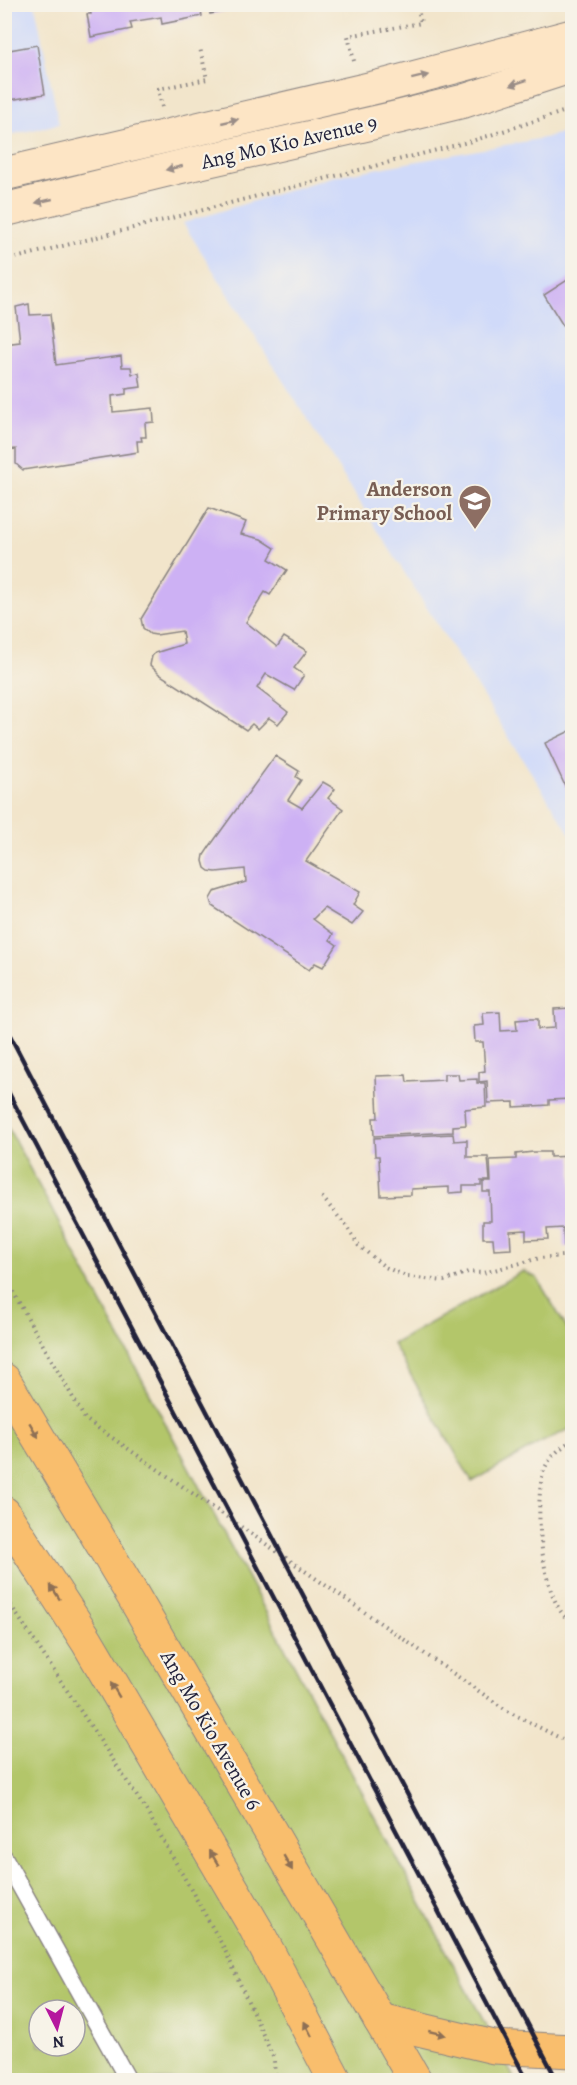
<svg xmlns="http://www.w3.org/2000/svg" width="577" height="2085" font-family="Alegreya,serif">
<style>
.built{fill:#d0daf9}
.green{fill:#b3c66a;stroke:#6a7452;stroke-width:1.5;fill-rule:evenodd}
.building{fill:#cdb1f4}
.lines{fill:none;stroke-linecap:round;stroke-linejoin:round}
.lane-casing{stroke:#8a8483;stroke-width:19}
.secondary-casing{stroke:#8a8483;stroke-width:35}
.primary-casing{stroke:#8a8483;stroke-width:35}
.path{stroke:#8a8483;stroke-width:4;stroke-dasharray:1.5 4.5;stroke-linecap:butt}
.lane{stroke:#fff;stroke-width:16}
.secondary{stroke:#fde5c5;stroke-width:33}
.primary{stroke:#f9be6d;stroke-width:33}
.rail{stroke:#22223b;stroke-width:4.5}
.oneway{fill:#9a8d87}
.oneway2{fill:#8e7054}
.labels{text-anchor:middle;stroke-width:4.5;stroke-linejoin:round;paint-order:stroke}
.street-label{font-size:21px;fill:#22223b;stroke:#f7f3e8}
.education-label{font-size:21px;font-weight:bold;fill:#785e54;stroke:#f7f3e8;text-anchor:end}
</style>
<rect width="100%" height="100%" fill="#f7f3e8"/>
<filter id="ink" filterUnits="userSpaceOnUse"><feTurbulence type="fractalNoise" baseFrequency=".0167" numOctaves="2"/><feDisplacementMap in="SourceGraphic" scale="12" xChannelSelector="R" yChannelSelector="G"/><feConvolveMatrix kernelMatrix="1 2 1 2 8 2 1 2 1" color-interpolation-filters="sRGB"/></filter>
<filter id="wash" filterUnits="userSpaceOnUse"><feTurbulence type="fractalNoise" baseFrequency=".008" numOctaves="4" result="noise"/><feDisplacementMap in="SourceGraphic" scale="24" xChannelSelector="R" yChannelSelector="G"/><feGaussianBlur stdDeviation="1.35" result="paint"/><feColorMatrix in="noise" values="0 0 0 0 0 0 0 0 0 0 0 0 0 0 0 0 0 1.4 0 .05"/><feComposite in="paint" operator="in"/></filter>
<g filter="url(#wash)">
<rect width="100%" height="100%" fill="#f2e5cb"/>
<g class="built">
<polygon points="4,5 35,5 59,124 5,136"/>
<polygon points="572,129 572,837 183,223 331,177 549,137"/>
</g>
<g class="green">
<path d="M4,1120L515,2080H5ZM39,2010H75V2046H39Z"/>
<polygon points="523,1271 537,1278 572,1337 572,1428 540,1443 472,1482 393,1344"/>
</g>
<g id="blocks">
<g class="building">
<polygon points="89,4 200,4 202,16 162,24 161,17 130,22 132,29 91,37 87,14 91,14"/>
<polygon points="209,4 252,4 252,6 210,14"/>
<polygon points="37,45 45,94 4,101 4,51"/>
<polygon points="572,277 572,340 544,295"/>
<polygon points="29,304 30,315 50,314 56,365 121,356 122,367 131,367 132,374 139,373 141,387 126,389 126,394 112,396 113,412 153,408 154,422 145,423 146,437 141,437 142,441 137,441 138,452 23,470 16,464 16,449 4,450 4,344 20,342 16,307"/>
<polygon points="209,508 246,522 241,534 261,539 275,548 269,559 287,570 270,595 265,592 246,622 277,647 284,637 307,651 294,668 304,675 294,690 266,674 257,688 288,712 278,724 269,718 258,729 252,724 246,730 159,674 150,665 152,656 155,653 184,644 182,631 156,635 150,634 143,628 141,619"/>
<polygon points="572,730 572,787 567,790 545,743"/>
<polygon points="275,756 299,771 296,777 301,780 288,800 302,808 323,782 335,789 328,798 343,809 306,861 360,892 353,905 363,912 352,925 324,908 313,919 333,934 330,940 337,945 323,967 315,963 309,970 212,906 210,899 214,892 246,882 245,869 216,872 209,871 205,868 203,861 204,855 210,846"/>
<polygon points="571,1008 571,1021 572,1021 572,1099 549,1100 549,1105 532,1106 514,1107 514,1102 488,1103 487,1081 479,1082 479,1072 485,1071 483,1042 475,1042 474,1026 484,1025 483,1013 500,1012 501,1031 517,1030 516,1020 528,1019 538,1019 538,1029 555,1028 554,1009"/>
<polygon points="444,1074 458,1074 459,1080 477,1079 477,1083 485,1083 486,1107 465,1109 466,1125 453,1126 453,1132 374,1136 373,1118 378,1118 376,1076 406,1075 407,1082 444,1080"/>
<polygon points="453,1134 454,1141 467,1140 467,1157 488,1157 490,1181 481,1181 481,1186 463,1186 463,1192 449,1193 449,1187 411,1189 411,1195 381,1196 379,1156 375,1156 374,1138"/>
<polygon points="533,1152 550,1152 550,1157 572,1156 572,1246 564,1247 563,1228 547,1229 548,1239 526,1240 526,1230 510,1231 511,1249 494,1250 493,1238 483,1238 483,1221 491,1221 490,1192 483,1192 483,1182 491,1182 490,1160 516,1159 516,1154"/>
</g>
</g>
</g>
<g filter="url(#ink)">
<use href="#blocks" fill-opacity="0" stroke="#8a8483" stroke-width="1.5"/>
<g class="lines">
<defs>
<polyline id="lane" points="4,1857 128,2080"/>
<g id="secondary">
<polyline points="4,174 390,84 572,36"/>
<polyline points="4,210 179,167 399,117 464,101 572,66"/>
</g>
<g id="primary">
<polyline points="4,1380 132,1594 415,2080"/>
<polyline points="4,1513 87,1641 256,1929 335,2080"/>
<polyline points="380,2020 494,2047 572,2051"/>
</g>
</defs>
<use href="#lane" class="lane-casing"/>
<use href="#secondary" class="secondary-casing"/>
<use href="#primary" class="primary-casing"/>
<g class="path">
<polyline points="354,61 348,36 421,23 417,4"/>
<polyline points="162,107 158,89 207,79 200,48"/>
<polyline points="4,261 472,141 572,109"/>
<polyline points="322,1197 347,1227 358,1245 385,1267 408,1277 444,1281 468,1272 483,1273 540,1258 572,1255"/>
<polyline points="4,1276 85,1419 509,1712 572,1744"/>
<path d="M572,1440C562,1447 549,1457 544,1470C533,1499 541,1607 572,1622"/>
<polyline points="4,1595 146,1810 224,1948 274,2059 275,2080"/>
</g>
<use href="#lane" class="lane"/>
<use href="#secondary" class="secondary"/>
<use href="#primary" class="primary"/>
<g class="rail">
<polyline points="4,1024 557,2080"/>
<polyline points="4,1084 527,2080"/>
</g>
</g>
<defs><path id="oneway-solid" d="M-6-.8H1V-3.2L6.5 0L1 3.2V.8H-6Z" transform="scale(1.5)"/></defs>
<g class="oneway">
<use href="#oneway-solid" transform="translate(420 77) rotate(-14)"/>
<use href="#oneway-solid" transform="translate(518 83) rotate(162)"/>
<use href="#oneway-solid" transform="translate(230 121) rotate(-13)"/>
<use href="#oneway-solid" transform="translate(174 168) rotate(166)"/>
<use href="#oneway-solid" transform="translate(44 201) rotate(167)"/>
</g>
<g class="oneway2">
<use href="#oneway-solid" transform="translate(34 1430) rotate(59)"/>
<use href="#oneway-solid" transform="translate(55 1592) rotate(-123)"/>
<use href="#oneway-solid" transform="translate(115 1690) rotate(-121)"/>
<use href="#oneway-solid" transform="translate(214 1858) rotate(-121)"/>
<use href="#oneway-solid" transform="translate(288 1863) rotate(60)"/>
<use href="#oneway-solid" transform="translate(308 2029) rotate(-117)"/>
<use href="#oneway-solid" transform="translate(437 2033) rotate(13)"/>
</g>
</g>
<defs>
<symbol id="school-pin" viewBox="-11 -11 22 30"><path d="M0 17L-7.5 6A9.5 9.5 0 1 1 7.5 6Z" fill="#8d6e63" stroke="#f7f3e8"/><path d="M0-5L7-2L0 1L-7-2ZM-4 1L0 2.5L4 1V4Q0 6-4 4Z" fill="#fff"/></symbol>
</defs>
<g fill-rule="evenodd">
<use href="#school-pin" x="456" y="482" width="38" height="52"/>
</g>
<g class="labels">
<g class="street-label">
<text transform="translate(289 142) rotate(-13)" y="7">Ang Mo Kio Avenue 9</text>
<text transform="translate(211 1730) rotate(60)" y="7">Ang Mo Kio Avenue 6</text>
</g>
<g class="education-label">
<text x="452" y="496">Anderson<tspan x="452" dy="24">Primary School</tspan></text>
</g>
</g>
<rect width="577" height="2085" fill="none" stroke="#f7f3e8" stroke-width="24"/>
<g transform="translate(57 2028) rotate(174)"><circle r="28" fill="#f7f3e8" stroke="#a29fa3" stroke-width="1.5"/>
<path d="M0-4.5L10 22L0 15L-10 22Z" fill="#b5179e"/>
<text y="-9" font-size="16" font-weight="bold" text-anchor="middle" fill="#22223b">N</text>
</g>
</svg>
